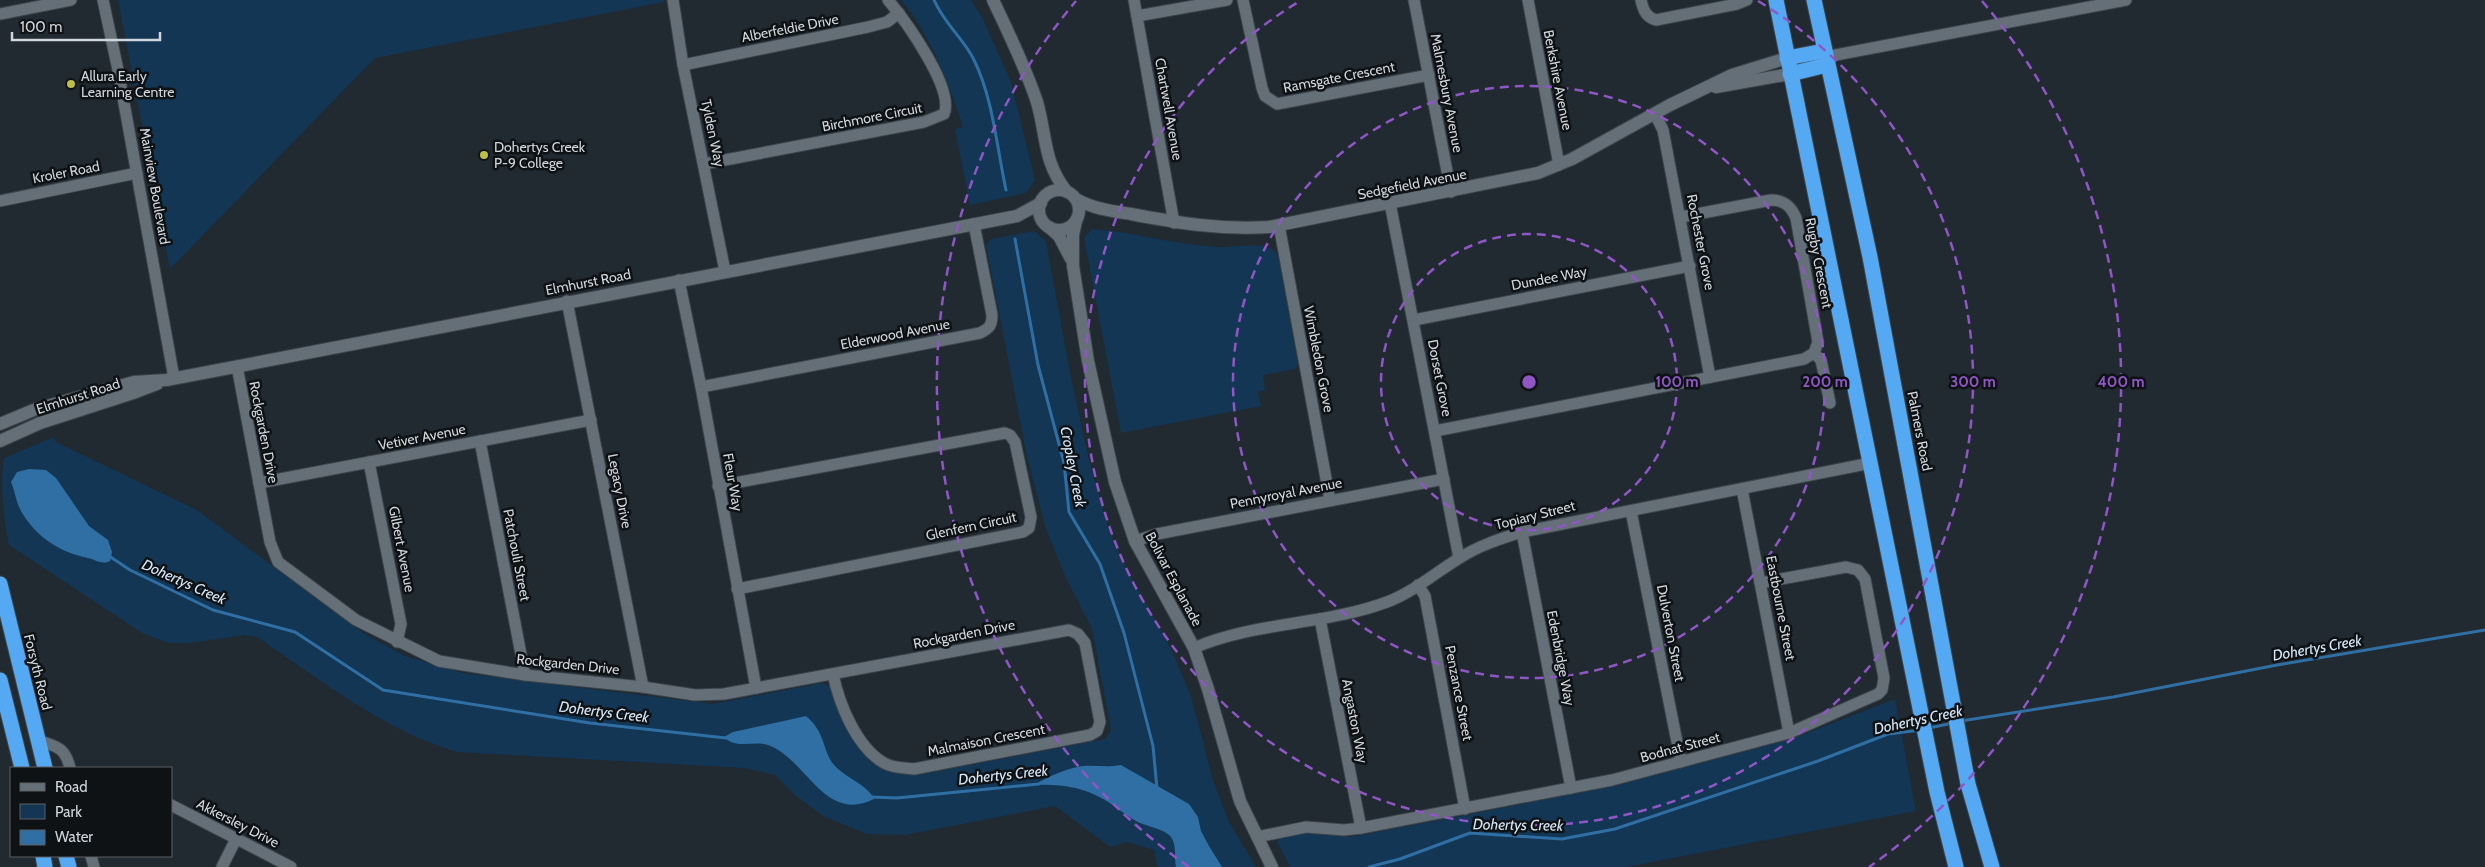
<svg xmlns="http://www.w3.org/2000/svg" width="2485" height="867" font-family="Cabin,sans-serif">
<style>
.green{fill:#123654}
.water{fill:#306fa4}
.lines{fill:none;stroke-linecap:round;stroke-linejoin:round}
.stream{stroke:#306fa4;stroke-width:3}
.street-casing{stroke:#3d454b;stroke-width:13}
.secondary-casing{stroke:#3d454b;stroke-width:14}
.highway-casing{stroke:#3d454b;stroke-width:17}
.street{stroke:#656f78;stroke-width:11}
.secondary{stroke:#656f78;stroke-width:12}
.highway{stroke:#54a9f2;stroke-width:15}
.ring{fill:none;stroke:#9056c6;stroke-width:2.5;stroke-dasharray:9 6}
.poi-dot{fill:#bdbf43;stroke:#0e1215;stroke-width:2}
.labels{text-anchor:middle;stroke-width:5;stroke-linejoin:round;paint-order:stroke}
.street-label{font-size:14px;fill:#d0d6db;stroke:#0e1215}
.poi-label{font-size:14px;fill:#d0d6db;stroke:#0e1215;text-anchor:start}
.water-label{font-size:15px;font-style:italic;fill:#d6e6f6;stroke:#0e1215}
.centre{fill:#9056c6;stroke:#0e1215;stroke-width:2.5}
.ring-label{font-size:15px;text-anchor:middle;font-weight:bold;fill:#9056c6;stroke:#0e1215;stroke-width:5;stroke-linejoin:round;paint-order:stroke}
</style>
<rect width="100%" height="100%" fill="#212931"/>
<g class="green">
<polygon points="118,0 664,0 664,2 375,58 170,269"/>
<path d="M901,0H971L983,19L1011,82L1035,180L1026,193L970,205L955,129L963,127C949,83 931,36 901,0Z"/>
<path d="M1092,229C1135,232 1175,245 1218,247C1234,248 1272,239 1278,256L1298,364L1295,369L1263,375L1265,390L1258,392L1261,406L1121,433L1084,238Z"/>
<path d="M1034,231L1046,241L1069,367L1088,456L1108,527L1123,562L1171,649L1191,696L1213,780L1229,822L1256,867H1157L1154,850L1127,842L1110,847L1055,806L905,835L867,834L823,816L796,796L775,775L744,768L457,752C383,730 321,680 257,637L245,635L190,643H168L142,633L9,545C3,520 0,482 4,458L54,437L56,442L197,510L363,633L405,656L462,673L713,704L822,683L830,687C850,728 863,774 918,775L1105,739L1111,730L1092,629L1067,580L1046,529L1027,457L986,245L991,239Z"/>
<polygon points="1895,699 1916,811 1626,867 1290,867 1277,842 1279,837 1304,833 1351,837 1615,786 1791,739"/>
</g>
<g class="water">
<path d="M29,469L46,470L56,478L89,526L108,540L112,552L110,561C102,565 96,560 88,558C59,552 36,537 21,511C16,502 15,491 11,482L17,472Z"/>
<path d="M806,716C826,732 823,754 835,766C846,778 868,785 874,799C824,824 807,759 768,745C754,740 736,750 724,737L733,732Z"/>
<path d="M1121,765L1189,804L1198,817L1201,831L1209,846L1222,867H1176C1174,857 1177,846 1171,837C1165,829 1145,826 1136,821C1128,817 1122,811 1114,806C1089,788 1065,784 1034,785C1048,777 1062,770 1078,767C1091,764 1105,768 1121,765Z"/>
</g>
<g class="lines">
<g class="stream">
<path d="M934,0C945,25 964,39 974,60C993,98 997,149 1006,190"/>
<polyline points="1015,239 1038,365 1064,463 1069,512 1100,564 1124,633 1153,746 1157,789"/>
<polyline points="109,556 130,570 213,610 295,632 383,690 590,723 726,738"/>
<polyline points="1961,721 2113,697 2277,665 2485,630"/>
<polyline points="1929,728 1953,723"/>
<polyline points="871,797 897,798 1039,784"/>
<polyline points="1369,867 1400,859 1470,833 1562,839 1615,829 1818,761 1888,734 1921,730"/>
</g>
<defs>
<g id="street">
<polyline points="103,0 118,70 174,378"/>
<polyline points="673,0 683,65 725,271"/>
<polyline points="1134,0 1174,223"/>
<polyline points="1243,0 1262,88 1265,96 1277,104 1429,75"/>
<polyline points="1414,0 1451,192"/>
<polyline points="1528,0 1559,165"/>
<path d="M1641,0C1643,10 1646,17 1656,20L1737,4L1747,0"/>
<polyline points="0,14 71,0"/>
<polyline points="1137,16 1227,0"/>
<polyline points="1825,57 2126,0"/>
<polyline points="683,65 868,27 887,22 899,13"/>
<polyline points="1655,114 1663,130 1710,377"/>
<path d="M704,164L924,122L944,114C955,89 905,20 888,0"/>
<polyline points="0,201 137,173"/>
<polyline points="1390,203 1459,558"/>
<path d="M1681,217L1771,200C1784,200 1791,206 1796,218L1818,342L1814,353L1821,360L1830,403"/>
<polyline points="1279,225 1330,500"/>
<polyline points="679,280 701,387 756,688"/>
<polyline points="567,301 643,687"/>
<polyline points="1414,320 1690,266"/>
<path d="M237,366L270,542L278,562L356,620L439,661L525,675L643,687L695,695L724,694L1069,630L1078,634L1085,643L1100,722L1097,731L1090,735L914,769C904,768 893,768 884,763C856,747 839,703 833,674"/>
<path d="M701,387L980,333C990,328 992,325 992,315L974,224"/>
<polyline points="1435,431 1804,359 1814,353"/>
<polyline points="480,441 525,675"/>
<polyline points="369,462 401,624 397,642"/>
<polyline points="259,483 591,420"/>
<polyline points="718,486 1005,433 1010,435 1015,442 1031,517 1029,528 1023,532 737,589"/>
<polyline points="1742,489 1789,733"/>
<polyline points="1631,511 1681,762"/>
<polyline points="1522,532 1571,788"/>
<polyline points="1135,541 1157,534 1444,479"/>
<polyline points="1418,585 1425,596 1465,809"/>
<polyline points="1320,619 1361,828"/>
<path d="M1194,648C1254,622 1325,625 1387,602C1412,593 1435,573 1458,559C1478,546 1499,539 1522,532L1871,463"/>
<path d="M38,740C57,747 65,747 70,768"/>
<polyline points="171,805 291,867"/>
<polyline points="1257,837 1306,827 1344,830 1361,828 1612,780 1789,733 1878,694 1882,690 1884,678 1865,579 1858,570 1846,567 1760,583"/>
<polyline points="91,856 94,867"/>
<polyline points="222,867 236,839"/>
</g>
<g id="secondary">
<path d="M993,0C1009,34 1025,66 1037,102C1047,137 1043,162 1067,192"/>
<polyline points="1716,87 1790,74"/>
<circle cx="1059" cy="210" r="20"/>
<path d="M1076,199C1094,209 1111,211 1131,214C1178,223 1221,230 1269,227L1538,173L1572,159L1670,105L1732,75L1787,58"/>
<polyline points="1076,221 1073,235 1073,266 1088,361 1115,482 1135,541 1194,648 1208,689 1240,801 1272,867"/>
<polyline points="1049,227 1059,236 1071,259"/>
<polyline points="0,424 36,409 134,382 166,380 224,369 1017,216 1041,203"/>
<polyline points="0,441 40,423 136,392 157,384"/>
</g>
<g id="highway">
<polyline points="1776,0 1937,792 1956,867"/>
<polyline points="1814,0 1870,257 1968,784 1992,867"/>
<polyline points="1787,58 1824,51"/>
<polyline points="1790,74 1827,65"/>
<polyline points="0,584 45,768"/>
<polyline points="0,680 22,768"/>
<polyline points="43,856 45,867"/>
<polyline points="66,856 69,867"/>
</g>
</defs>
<use href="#street" class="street-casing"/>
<use href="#secondary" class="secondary-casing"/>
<use href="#highway" class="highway-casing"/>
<use href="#street" class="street"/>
<use href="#secondary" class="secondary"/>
<use href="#highway" class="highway"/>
</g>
<g class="ring">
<circle cx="1529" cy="382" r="148"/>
<circle cx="1529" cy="382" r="296"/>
<path d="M1758 1A444 444 0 1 1 1300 1"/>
<path d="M1189 867A592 592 0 0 1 1076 1M1982 1A592 592 0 0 1 1869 867"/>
</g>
<g class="poi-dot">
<circle cx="71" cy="84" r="5"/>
<circle cx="484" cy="155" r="5"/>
</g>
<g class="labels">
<g class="street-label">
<text transform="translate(790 28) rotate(-11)" y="5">Alberfeldie Drive</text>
<text transform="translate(1339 77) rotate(-11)" y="5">Ramsgate Crescent</text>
<text transform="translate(1558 80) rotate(79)" y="5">Berkshire Avenue</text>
<text transform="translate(1447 93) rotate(79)" y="5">Malmesbury Avenue</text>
<text transform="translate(1169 109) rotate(80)" y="5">Chartwell Avenue</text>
<text transform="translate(872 117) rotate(-11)" y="5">Birchmore Circuit</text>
<text transform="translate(713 133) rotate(78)" y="5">Tylden Way</text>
<text transform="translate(66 172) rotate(-11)" y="5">Kroler Road</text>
<text transform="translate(1412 184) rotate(-11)" y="5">Sedgefield Avenue</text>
<text transform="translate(155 186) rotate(80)" y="5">Mainview Boulevard</text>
<text transform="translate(1701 242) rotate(79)" y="5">Rochester Grove</text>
<text transform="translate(1819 263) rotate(79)" y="5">Rugby Crescent</text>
<text transform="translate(1549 278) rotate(-11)" y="5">Dundee Way</text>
<text transform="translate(588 282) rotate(-11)" y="5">Elmhurst Road</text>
<text transform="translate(895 334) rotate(-11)" y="5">Elderwood Avenue</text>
<text transform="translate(1319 359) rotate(79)" y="5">Wimbledon Grove</text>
<text transform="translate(1440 378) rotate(79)" y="5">Dorset Grove</text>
<text transform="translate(78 396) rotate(-18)" y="5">Elmhurst Road</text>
<text transform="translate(1920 431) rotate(79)" y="5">Palmers Road</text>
<text transform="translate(264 432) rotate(79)" y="5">Rockgarden Drive</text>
<text transform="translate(422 437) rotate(-11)" y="5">Vetiver Avenue</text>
<text transform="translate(733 482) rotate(80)" y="5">Fleur Way</text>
<text transform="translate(620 491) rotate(79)" y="5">Legacy Drive</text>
<text transform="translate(1286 493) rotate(-11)" y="5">Pennyroyal Avenue</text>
<text transform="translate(1535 515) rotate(-14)" y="5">Topiary Street</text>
<text transform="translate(971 526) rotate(-12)" y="5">Glenfern Circuit</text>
<text transform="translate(402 549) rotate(79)" y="5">Gilbert Avenue</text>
<text transform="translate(517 555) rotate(79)" y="5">Patchouli Street</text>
<text transform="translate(1174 579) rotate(62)" y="5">Bolivar Esplanade</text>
<text transform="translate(1781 608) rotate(79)" y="5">Eastbourne Street</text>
<text transform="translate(1671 633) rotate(79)" y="5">Dulverton Street</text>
<text transform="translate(964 634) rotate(-11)" y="5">Rockgarden Drive</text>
<text transform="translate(1561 658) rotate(79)" y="5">Edenbridge Way</text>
<text transform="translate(568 664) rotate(6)" y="5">Rockgarden Drive</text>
<text transform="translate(38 672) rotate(76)" y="5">Forsyth Road</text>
<text transform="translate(1459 693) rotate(79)" y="5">Penzance Street</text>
<text transform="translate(1355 721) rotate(79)" y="5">Angaston Way</text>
<text transform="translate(986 740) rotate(-11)" y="5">Malmaison Crescent</text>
<text transform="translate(1680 747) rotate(-15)" y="5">Bodnat Street</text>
<text transform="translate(238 823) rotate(27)" y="5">Akkersley Drive</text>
</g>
<g class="poi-label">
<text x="81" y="81">Allura Early<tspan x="81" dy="16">Learning Centre</tspan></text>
<text x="494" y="152">Dohertys Creek<tspan x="494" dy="16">P-9 College</tspan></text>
</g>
<g class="water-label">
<text transform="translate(1073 467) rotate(79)" y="5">Cropley Creek</text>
<text transform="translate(184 582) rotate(24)" y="5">Dohertys Creek</text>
<text transform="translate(2317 648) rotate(-10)" y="5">Dohertys Creek</text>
<text transform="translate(604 712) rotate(7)" y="5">Dohertys Creek</text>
<text transform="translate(1918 720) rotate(-12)" y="5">Dohertys Creek</text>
<text transform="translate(1003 775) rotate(-6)" y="5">Dohertys Creek</text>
<text transform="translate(1518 825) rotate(1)" y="5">Dohertys Creek</text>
</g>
</g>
<circle cx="1529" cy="382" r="8" class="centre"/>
<g class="ring-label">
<text x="1677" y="387">100 m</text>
<text x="1825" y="387">200 m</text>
<text x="1973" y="387">300 m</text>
<text x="2121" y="387">400 m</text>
</g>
<rect x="10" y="767" width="162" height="90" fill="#0e1215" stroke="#5c6064"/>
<rect x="20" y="783" width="25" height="8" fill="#656f78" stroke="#5c6064"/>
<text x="55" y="792" font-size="15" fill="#d0d6db">Road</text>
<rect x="20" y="804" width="25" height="15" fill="#123654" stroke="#5c6064"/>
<text x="55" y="817" font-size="15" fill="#d0d6db">Park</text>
<rect x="20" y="830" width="25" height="15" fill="#306fa4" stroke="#5c6064"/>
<text x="55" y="842" font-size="15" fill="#d0d6db">Water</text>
<path d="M12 32v8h148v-8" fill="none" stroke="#d0d6db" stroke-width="2.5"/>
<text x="20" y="32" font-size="15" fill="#d0d6db" stroke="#0e1215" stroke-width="4" paint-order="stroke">100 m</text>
</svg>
